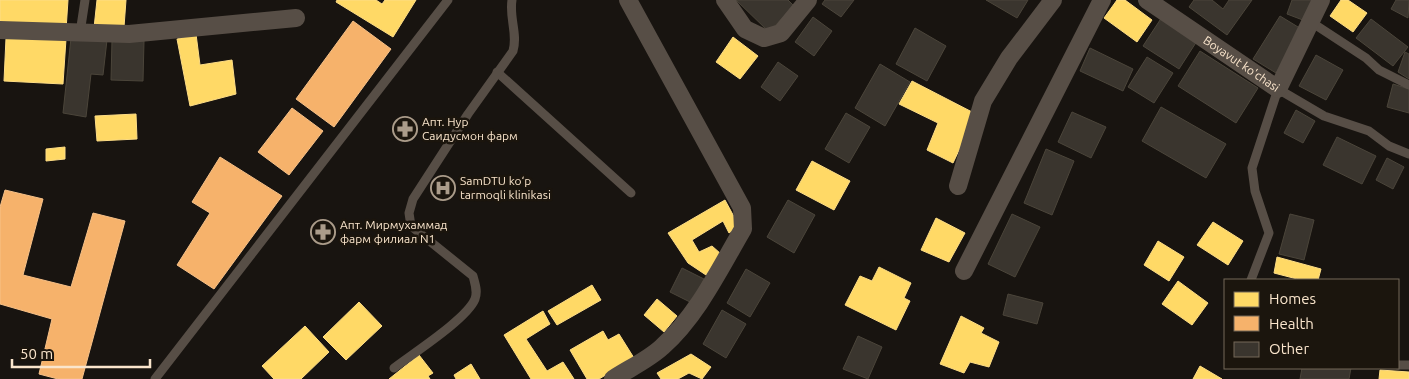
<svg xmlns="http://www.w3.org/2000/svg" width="1409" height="379" font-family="Ubuntu,sans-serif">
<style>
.homes{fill:#ffd966;stroke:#fedd85}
.health{fill:#f6b26b;stroke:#f7c188}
.building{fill:#3a352e;stroke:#4b453a}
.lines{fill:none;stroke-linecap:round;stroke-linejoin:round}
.lane{stroke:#574e46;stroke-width:9}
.street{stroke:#574e46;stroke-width:18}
.labels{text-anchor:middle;stroke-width:5;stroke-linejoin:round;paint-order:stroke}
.street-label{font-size:12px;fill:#fae5cc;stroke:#1b150d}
.poi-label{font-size:12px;fill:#fae5cc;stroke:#1b150d;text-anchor:start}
</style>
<rect width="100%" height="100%" fill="#181410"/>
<g class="homes">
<polygon points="0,0 68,0 66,30 0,24"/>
<polygon points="97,0 126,0 124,27 94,28"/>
<polygon points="337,0 376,0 382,4 385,0 416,0 393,37 336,2"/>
<polygon points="1117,0 1125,0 1152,20 1137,42 1104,18"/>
<polygon points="1341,0 1348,0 1367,13 1353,32 1330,16"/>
<polygon points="196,34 200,65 232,60 236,94 190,106 177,39"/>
<polygon points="733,37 758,56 740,79 716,62"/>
<polygon points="6,38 66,39 63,84 4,81"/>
<polygon points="912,81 976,114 953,163 927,150 938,123 899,104"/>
<polygon points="136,114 137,139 97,141 95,116"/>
<polygon points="65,147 65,159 46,161 46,149"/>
<polygon points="812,161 850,181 834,210 796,190"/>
<polygon points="725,200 739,226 729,233 723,221 692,240 699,252 712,246 721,254 706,275 688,263 668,233"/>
<polygon points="936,218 965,233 949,262 921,250"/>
<polygon points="1213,222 1243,241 1228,265 1197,245"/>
<polygon points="1158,241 1184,257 1169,281 1144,265"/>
<polygon points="1277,257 1321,269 1318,280 1301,280 1274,273"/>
<polygon points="879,267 911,283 904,298 910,301 896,330 845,305 860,276 872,281"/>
<polygon points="1178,281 1208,303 1192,325 1162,304"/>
<polygon points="592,285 601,300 557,325 548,311"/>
<polygon points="657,299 677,316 664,332 644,315"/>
<polygon points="359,302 382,326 346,360 323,337"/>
<polygon points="543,311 550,324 526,339 547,371 563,362 574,379 531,379 504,335"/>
<polygon points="961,316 984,328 981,333 999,342 989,367 970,362 964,373 940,364"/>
<polygon points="305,326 329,352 301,379 274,379 262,366"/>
<polygon points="603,331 608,340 619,334 634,358 599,379 587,379 570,350"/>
<polygon points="691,354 711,367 702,379 689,373 678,379 661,379 657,373"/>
<polygon points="419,355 433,373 428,376 430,379 389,379"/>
<polygon points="471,364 480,379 456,379 454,375"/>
<polygon points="1200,366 1222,379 1193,379"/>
<polygon points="1380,370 1409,372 1409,379 1379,379"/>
</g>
<g class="health">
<polygon points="353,21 391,49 334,127 296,99"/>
<polygon points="292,108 323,131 289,175 258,152"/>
<polygon points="220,157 282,196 214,289 177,265 210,213 192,202"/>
<polygon points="5,190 43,199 23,275 71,287 93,213 125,221 82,379 58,379 39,374 52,319 0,304 0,207"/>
</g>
<g class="building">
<polygon points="736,0 788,0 794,6 769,32"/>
<polygon points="825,0 854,0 841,17 822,4"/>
<polygon points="986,0 1028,0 1017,18"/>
<polygon points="1194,0 1212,0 1223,9 1229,0 1252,0 1227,35 1189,7"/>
<polygon points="1292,0 1315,0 1308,22 1287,14"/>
<polygon points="1396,0 1409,0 1408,18 1391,9"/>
<polygon points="1280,16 1303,30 1276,73 1253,59"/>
<polygon points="813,17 832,31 814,56 795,42"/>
<polygon points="1162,17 1197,41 1179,69 1143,46"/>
<polygon points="1371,19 1408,47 1393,66 1356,38"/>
<polygon points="915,28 946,46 927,81 896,64"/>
<polygon points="71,38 107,40 103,75 91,74 86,117 63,113"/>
<polygon points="112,40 144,41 143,81 111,80"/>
<polygon points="1090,48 1133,69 1123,91 1080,71"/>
<polygon points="1200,51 1258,88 1236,123 1178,86"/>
<polygon points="1405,52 1409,54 1409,79 1398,72"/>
<polygon points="1316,55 1343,70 1326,100 1299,86"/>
<polygon points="1147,57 1173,73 1154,103 1128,87"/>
<polygon points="778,62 798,76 780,101 761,87"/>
<polygon points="880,64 910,82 885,126 855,108"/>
<polygon points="1393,84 1409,89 1409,113 1387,107"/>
<polygon points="1161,107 1226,144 1206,178 1142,141"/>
<polygon points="1296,110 1315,121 1303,143 1284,133"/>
<polygon points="1072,112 1106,127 1091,158 1058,142"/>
<polygon points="846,113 870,127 849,163 825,149"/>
<polygon points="1337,137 1376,156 1362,184 1323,165"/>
<polygon points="1046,149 1074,161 1052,215 1024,203"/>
<polygon points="1387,158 1404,167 1393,189 1376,180"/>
<polygon points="788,200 815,215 794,253 767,237"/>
<polygon points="1012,214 1040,227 1015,277 988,264"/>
<polygon points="1290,214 1314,220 1304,260 1279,254"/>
<polygon points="682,268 704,279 692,303 670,292"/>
<polygon points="746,269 770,283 750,317 727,303"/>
<polygon points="1008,294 1043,303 1037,324 1003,315"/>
<polygon points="722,310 746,324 726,358 703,344"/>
<polygon points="858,336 882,347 868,379 843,369"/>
<polygon points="1302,368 1351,368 1349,379 1300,379"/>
</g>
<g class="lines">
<g class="lane">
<polyline points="1311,22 1366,58 1379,70 1409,85"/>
<polyline points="80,33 85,0"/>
<polyline points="497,72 631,193"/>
<polyline points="1251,280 1269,233 1255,191 1252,168 1278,89 1324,116 1369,131 1389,146 1409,154"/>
<polyline points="1398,365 1409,365"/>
<path d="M394,368C412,354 467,319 475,299C478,291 475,284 473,276L411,226L409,213L413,199L468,114L513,51C518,34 509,18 512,0"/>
<polyline points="155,379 448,0"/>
</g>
<g class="street">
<polyline points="725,0 745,29 764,38 781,33 808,0"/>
<path id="s1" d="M1147,0L1278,89L1321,0"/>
<polyline points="0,30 129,34 296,18"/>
<polyline points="958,186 983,101 1009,58 1053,0"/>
<polyline points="964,271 1102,0"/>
<path d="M613,379C628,369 648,360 662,347C697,316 719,270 743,229L742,208L628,0"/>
</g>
</g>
<defs>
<symbol id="pharmacy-ring" viewBox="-11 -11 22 22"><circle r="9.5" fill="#1b150d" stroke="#ab9c8a" stroke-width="1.5"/><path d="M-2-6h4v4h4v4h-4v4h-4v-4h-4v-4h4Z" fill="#ab9c8a"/></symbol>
<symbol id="hospital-ring" viewBox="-11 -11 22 22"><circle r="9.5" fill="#1b150d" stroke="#ab9c8a" stroke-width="1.5"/><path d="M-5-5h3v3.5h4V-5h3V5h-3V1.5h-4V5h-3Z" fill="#ab9c8a"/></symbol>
</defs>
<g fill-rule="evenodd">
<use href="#pharmacy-ring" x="391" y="115" width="28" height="28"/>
<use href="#hospital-ring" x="429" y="174" width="28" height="28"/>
<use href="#pharmacy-ring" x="309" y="218" width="28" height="28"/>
</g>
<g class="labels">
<g class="street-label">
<text dy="4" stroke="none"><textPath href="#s1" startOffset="114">Boyavut ko'chasi</textPath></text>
</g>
<g class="poi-label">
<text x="422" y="126">Апт. Нур<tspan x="422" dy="14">Саидусмон фарм</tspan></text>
<text x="460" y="185">SamDTU ko‘p<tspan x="460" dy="14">tarmoqli klinikasi</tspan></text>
<text x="340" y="229">Апт. Мирмухаммад<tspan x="340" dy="14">фарм филиал N1</tspan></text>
</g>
</g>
<rect x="1224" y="279" width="175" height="90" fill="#1b150d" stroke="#746859"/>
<rect x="1234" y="292" width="25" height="15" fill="#ffd966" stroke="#746859"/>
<text x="1269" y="304" font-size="15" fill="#fae5cc">Homes</text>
<rect x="1234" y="316" width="25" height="15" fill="#f6b26b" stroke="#746859"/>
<text x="1269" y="329" font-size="15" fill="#fae5cc">Health</text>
<rect x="1234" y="342" width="25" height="15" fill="#3a352e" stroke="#746859"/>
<text x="1269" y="354" font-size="15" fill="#fae5cc">Other</text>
<path d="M12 359v8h138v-8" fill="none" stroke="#fae5cc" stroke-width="2.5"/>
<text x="20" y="359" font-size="15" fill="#fae5cc" stroke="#1b150d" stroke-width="4" paint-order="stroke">50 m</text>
</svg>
